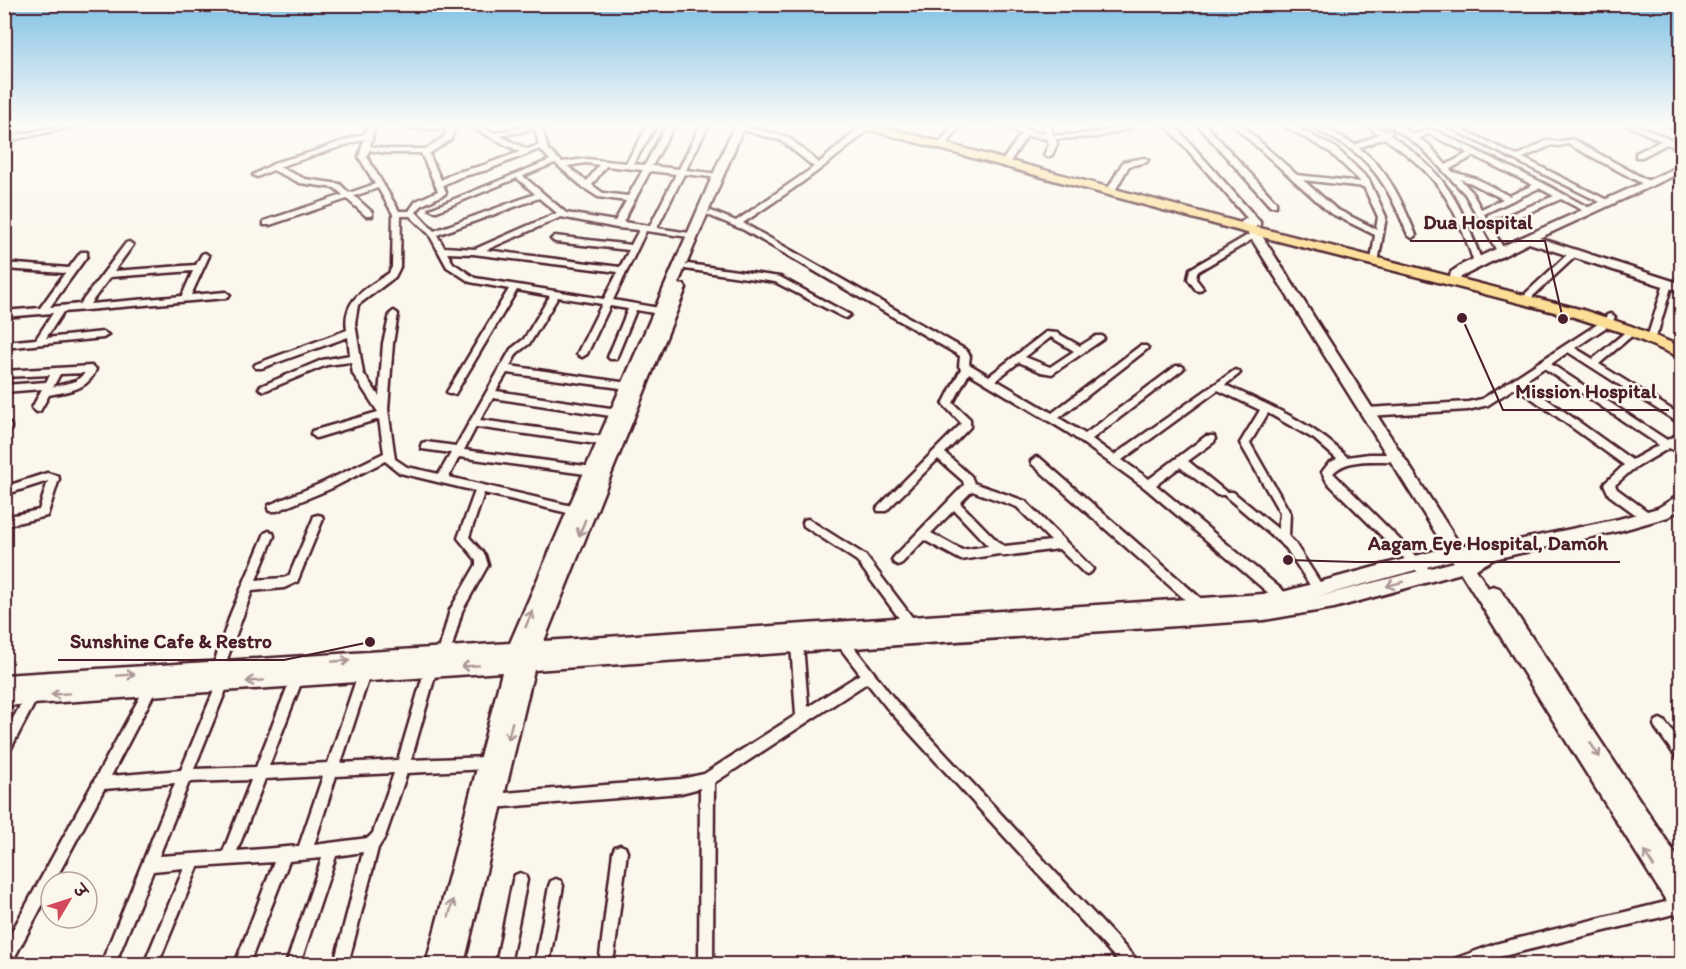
<svg xmlns="http://www.w3.org/2000/svg" width="1686" height="969" font-family="Itim,'Playpen Sans Deva',sans-serif">
<style>
.lines{fill:none;stroke-linecap:round;stroke-linejoin:round}
.street-casing{stroke:#4a1f2b;stroke-width:5}
.secondary-casing{stroke:#4a1f2b;stroke-width:5}
.primary-casing{stroke:#4a1f2b;stroke-width:5}
.highway-casing{stroke:#4a1f2b;stroke-width:4}
.street{fill:#fbf7ec;fill-rule:evenodd}
.secondary{fill:#fbf7ec;fill-rule:evenodd}
.primary{fill:#fcde96;fill-rule:evenodd}
.highway{fill:#fcde96;fill-rule:evenodd}
.oneway{stroke:#ab9695}
.leader{fill:none;stroke:#4a1f2b;stroke-width:2}
.callout-dot{fill:#4a1f2b;stroke:#fbf7ec;stroke-width:2}
.callout-label{font-size:20px;text-anchor:middle;font-weight:bold;fill:#4a1f2b;stroke:#fbf7ec;stroke-width:5;stroke-linejoin:round;paint-order:stroke}
</style>
<rect width="100%" height="100%" fill="#fbf7ec"/>
<filter id="ink" filterUnits="userSpaceOnUse"><feTurbulence type="fractalNoise" baseFrequency=".0167" numOctaves="2"/><feDisplacementMap in="SourceGraphic" scale="12" xChannelSelector="R" yChannelSelector="G"/><feConvolveMatrix kernelMatrix="1 2 1 2 8 2 1 2 1" color-interpolation-filters="sRGB"/></filter>
<g filter="url(#ink)">
<g class="lines">
<defs>
<g id="street">
<polygon points="69,124 84,124 4,142 4,138"/>
<path d="M368,124H376L370,146L386,149H426L445,136L446,129L406,128L402,126L403,124H455L451,139L429,154L441,180L454,173L481,166L520,152L465,124H476L494,133L537,124H552L542,127L548,150L562,162L586,159L626,163L647,128L651,126L655,128L633,164L645,165L667,124H675L652,166L679,169L701,124H709L686,170L719,174L723,176L719,178L684,174L657,228L696,234V238L646,231L613,300L659,308L663,311L659,314L636,310L616,359H610L608,357L628,309L610,306L587,354L582,357L577,354L602,304L558,297L530,343L517,353L510,366L628,383L633,386L628,389L507,373L496,391L617,409L622,413L617,417L493,398L480,420L604,437L609,441L604,445L476,427L464,450L593,467L597,468L598,471L597,474L593,475L459,457L449,477L576,507L580,508L581,511L580,514L576,515L484,493L469,537L485,555L488,565L462,611L450,654L448,658L444,659L440,658L438,654L450,610L476,565V560L458,538L475,491L400,473L385,461L330,489L277,511H269L268,508L269,505L322,483L384,453L379,419L316,438L311,434L312,431L378,412L353,374L351,362L327,365L264,391L259,388L261,386L322,360L350,355L348,337L262,368H256L254,366L256,364L347,330C342,299 366,289 389,273L392,267L393,214L378,188L354,196L372,212V216H366L347,199L270,225H264V221L343,195L335,188L300,183L273,170L257,177L253,175L277,162L309,153L366,133ZM535,129L539,145L527,149L500,136ZM364,139L359,157L375,184L349,193L340,184L305,179L279,167ZM540,149L550,160L430,209L434,211H437L517,178L535,194L434,231L416,212L422,205L445,194L446,192L443,185L460,177L487,170ZM369,150L386,153H421L438,191L416,201L409,211H399L367,157ZM555,163L584,188L598,197L626,201L615,221L566,213L523,176ZM586,163L599,165L587,181L567,166ZM606,166L643,170L628,196L603,193L592,185ZM650,171L676,174L650,226L623,222ZM539,198L557,213L475,249L444,247L437,235ZM401,216H410L429,234L447,267L470,282L509,289L447,392L449,394H455L517,290L550,296L524,339L511,349L456,446L426,442L422,443L421,446L422,449L451,453L439,474L407,467L395,459L388,409L393,343L398,314L394,311L390,314L383,343L379,396L363,373L355,323L358,305L395,277L400,267ZM561,217L617,228L639,230L631,245L555,236L551,239L555,242L629,250L620,267L486,250ZM447,253L473,254L618,272L604,299L475,278L453,263Z"/>
<path d="M736,124L788,137L819,163L864,124H870V128C831,164 787,193 743,223L966,350L970,356L969,364L989,376L1046,332L1057,333L1080,346L1096,336H1102L1104,338L1102,340L1052,374L1041,372L1019,362L996,380L1052,413L1140,346H1146L1148,348L1146,350L1059,418L1085,434L1176,366H1182L1184,368L1182,370L1092,439L1114,455L1235,370L1238,371L1240,373L1238,375L1225,385C1268,405 1312,422 1347,457L1369,454H1401L1402,457L1401,460L1397,461C1377,462 1348,457 1333,473L1432,572L1434,575L1432,578L1428,580L1424,578L1327,482L1322,472L1329,463L1337,459L1314,439L1268,413L1250,443L1290,513L1289,537L1294,542L1323,587L1325,590L1323,593L1319,595L1315,593L1286,548L1224,495H1217L1180,467L1156,485L1293,599L1295,603L1293,607L1289,608L1285,607L1145,488L1067,432L969,373L953,403L970,419V427L945,453L971,476L974,483L1025,501L1093,569L1091,572L1087,574L1083,572L1059,549L1004,556L999,554L961,560L924,540L902,563L898,565L894,563L892,560L894,557L964,485L963,481L938,459L886,511H878L877,508L960,425L961,423L943,404L961,369L959,366L960,356L744,230L708,215L707,213L711,211L736,221L814,167L782,141L736,128ZM1051,337L1074,351L1050,367L1025,357ZM1218,390L1260,410L1240,443L1280,513L1278,529L1233,492H1226L1188,461L1214,442L1215,439L1214,436H1206L1149,479L1122,460ZM972,491L1017,507L1051,541L1005,546L1000,544L960,503ZM954,510L988,546L962,550L931,533Z"/>
<polygon points="954,124 962,124 944,148 938,148 937,146"/>
<path d="M997,124C1014,124 1029,132 1046,134L1042,124H1050L1053,135C1079,136 1103,132 1128,126L1132,128L1097,137L1055,139L1057,144L1052,155L1048,157L1044,155L1049,144L1047,139L1027,136L1007,166H1004L1000,164L1021,134Z"/>
<polygon points="1165,124 1173,124 1260,222 1260,226 1254,226"/>
<polygon points="1197,124 1205,124 1276,202 1276,206 1270,206"/>
<path d="M1232,124H1240L1297,175L1361,182L1330,152L1281,124H1290L1336,148L1369,180L1386,217L1378,263L1375,264L1371,261L1375,235L1330,213ZM1303,180L1364,187L1378,217L1376,229L1336,209Z"/>
<path d="M1308,124H1318L1355,145L1379,134L1364,124C1376,124 1380,131 1391,131L1392,133L1390,135C1445,172 1460,201 1482,262L1481,264H1475L1474,262C1453,201 1439,175 1384,138L1359,148C1389,170 1402,202 1416,235L1412,238L1408,235C1394,201 1380,169 1349,148C1336,139 1320,133 1308,124Z"/>
<path d="M1388,124H1397L1414,135L1426,130L1436,131L1543,183L1593,210L1592,212H1586L1561,199L1492,228L1505,251L1504,253H1498L1465,194L1422,148ZM1427,134L1431,135L1468,153L1446,165L1428,144L1419,139ZM1474,156L1533,185L1509,196L1477,179L1453,172L1450,169ZM1460,179L1471,183L1503,199L1481,209L1471,191ZM1539,188L1554,196L1489,223L1484,214Z"/>
<polygon points="1442,124 1452,124 1517,156 1548,140 1558,142 1572,139 1652,183 1648,185 1645,185 1568,144 1558,146 1552,145 1523,158 1611,202 1607,204 1604,204"/>
<polygon points="1626,124 1636,124 1682,145 1682,150 1667,144 1642,157 1636,157 1636,153 1661,141"/>
<polygon points="1144,158 1148,160 1147,162 1129,166 1113,194 1107,194 1106,192 1123,162"/>
<polygon points="1255,231 1259,234 1258,236 1197,272 1196,279 1203,288 1199,291 1196,290 1188,279 1190,269"/>
<path d="M129,242L133,245L114,271L196,265L202,254L205,253L209,256L191,295L226,292L230,295L226,298L63,312L46,338L103,332L108,335L103,338L4,348V342L36,339L53,313L4,317V311L40,308L65,273L4,269V263L69,268L81,252H87V256L50,307L80,304L126,243ZM193,271L182,296L90,304L110,277Z"/>
<polygon points="1574,250 1577,251 1577,255 1533,296 1531,302 1525,302 1524,300 1526,293 1571,251"/>
<polygon points="688,264 780,277 850,315 846,318 843,317 775,282 685,269 684,267"/>
<polygon points="1668,281 1672,284 1658,332 1652,340 1646,340 1644,338 1649,332 1664,284"/>
<path d="M1610,314L1615,317L1611,324L1575,348L1593,359L1629,329H1635L1637,331L1635,333L1599,364L1682,416V425L1568,352L1551,364L1667,440L1682,432V441L1679,443L1682,445V454L1669,448L1632,470L1615,485L1617,489L1651,514L1652,517L1651,520H1643L1609,495L1604,484L1624,465L1516,387L1488,405L1468,410L1367,416L1362,412L1367,408L1468,402L1482,399L1604,320L1607,315ZM1544,368L1659,445L1632,460L1523,382Z"/>
<path d="M91,366L96,369C89,390 68,391 49,395L40,411L37,412L32,408L42,389L4,392V385L46,382L50,375L4,377V371ZM85,373L76,381L53,387L60,374Z"/>
<polygon points="4,423 10,424 11,427 10,430 4,431"/>
<polygon points="1036,457 1040,458 1206,603 1208,607 1206,611 1202,612 1198,611 1032,464 1031,461"/>
<polygon points="47,473 58,476 59,479 47,516 4,526 4,517 39,510 48,481 4,495 4,487"/>
<polygon points="318,515 322,516 323,519 297,582 284,588 252,591 222,673 218,675 214,673 212,669 231,613 265,533 269,531 273,533 274,536 256,580 283,578 289,576 313,519 314,516"/>
<polygon points="808,519 865,555 915,621 917,625 915,629 911,630 907,629 857,561 804,526 803,523 804,520"/>
<polygon points="840,631 844,632 847,638 895,700 1136,959 1138,964 1121,964 887,708 867,683 714,783 713,964 699,964 700,788 681,793 493,808 488,806 486,801 488,796 493,794 681,779 704,774 796,715 791,644 793,640 797,639 801,640 803,644 808,707 860,674 838,645 834,636 836,632"/>
<path d="M366,662L370,664L372,668L341,763L398,760L425,669L427,665L431,663L435,665L437,669L411,760L487,757L492,759L493,763L492,767L487,769L407,773L385,837L378,848L348,964H334L363,852L336,856L300,964H286L322,858L289,861L249,964H235L274,862L198,867L158,964H144L184,868L153,871L115,964H101L175,783L104,789L54,882H51V889L11,964H4V946L147,684L151,682L155,684L157,688L111,776L181,770L220,676L224,674L228,676L230,680L194,769L256,767L291,678L293,674L297,672L301,674L303,678L269,766L328,763L360,668L362,664ZM394,773L373,833L368,838L314,845L336,776ZM323,776L299,846L237,851L265,779ZM251,780L223,852L159,856L189,782Z"/>
<polygon points="35,685 39,687 41,691 9,752 4,754 4,734 31,687"/>
<polygon points="1660,719 1664,721 1682,743 1682,760 1677,758 1656,729 1654,725 1656,721"/>
<polygon points="620,845 625,847 627,852 613,964 599,964 613,852 615,847"/>
<polygon points="520,873 525,875 527,880 510,964 496,964 513,880 515,875"/>
<polygon points="556,879 561,881 563,886 549,964 535,964 549,886 551,881"/>
<polygon points="1682,898 1682,912 1495,958 1478,964 1452,964 1454,959 1495,944"/>
</g>
<g id="secondary">
<path d="M735,124H745L678,284L684,285L686,288L544,641L1279,593L1445,548L1241,222L1247,218L1253,222L1460,545L1490,546L1619,519L1658,508L1682,493V508L1668,517L1619,531L1494,559L1476,569L1488,588L1493,586L1499,588L1682,864V918L1675,915L1461,573L1334,608L1264,620L534,670L464,964H426L502,672L4,706V675L510,643ZM1452,560L1454,562L1317,597Z"/>
<polygon points="1682,165 1682,172 1539,238 1682,284 1682,292 1529,243 1461,277 1459,284 1451,284 1449,281 1451,272 1463,264"/>
</g>
<polygon id="primary" points="854,124 873,124 1256,227 1583,310 1631,326 1682,347 1682,358 1621,332 1574,317 1247,233 856,126"/>
<polygon id="highway" points="1666,124 1682,124 1682,135"/>
</defs>
<use href="#street" class="street-casing"/>
<use href="#secondary" class="secondary-casing"/>
<use href="#primary" class="primary-casing"/>
<use href="#highway" class="highway-casing"/>
<use href="#street" class="street"/>
<use href="#secondary" class="secondary"/>
<use href="#primary" class="primary"/>
<use href="#highway" class="highway"/>
</g>
<defs><path id="oneway-shaft" d="M-6 0H5M1.5-3L5.5 0L1.5 3" fill="none" stroke-width="1.6" stroke-linecap="round" stroke-linejoin="round" transform="scale(1.5)"/></defs>
<g class="oneway">
<use href="#oneway-shaft" transform="translate(582 528) rotate(112)"/>
<use href="#oneway-shaft" transform="translate(1395 584) rotate(165)"/>
<use href="#oneway-shaft" transform="translate(529 619) rotate(-67)"/>
<use href="#oneway-shaft" transform="translate(341 661) rotate(-4)"/>
<use href="#oneway-shaft" transform="translate(470 666) rotate(176)"/>
<use href="#oneway-shaft" transform="translate(126 675) rotate(-4)"/>
<use href="#oneway-shaft" transform="translate(255 681) rotate(176)"/>
<use href="#oneway-shaft" transform="translate(60 694) rotate(176)"/>
<use href="#oneway-shaft" transform="translate(510 731) rotate(104)"/>
<use href="#oneway-shaft" transform="translate(1595 750) rotate(57)"/>
<use href="#oneway-shaft" transform="translate(1649 859) rotate(-122)"/>
<use href="#oneway-shaft" transform="translate(451 908) rotate(-76)"/>
</g>
</g>
<linearGradient id="sky" x2="0" y2="1"><stop stop-color="#81c1e6"/><stop offset="0.48" stop-color="#fdfbf6"/><stop offset="1" stop-color="#fdfbf6" stop-opacity="0"/></linearGradient>
<rect width="1686" height="260" fill="url(#sky)"/>
<path class="leader" d="M1563 319L1545 241H1410M1462 318L1503 410H1669M1288 560L1356 562H1620M370 642L284 660H58"/>
<g class="callout-dot">
<circle cx="1563" cy="319" r="6"/>
<circle cx="1462" cy="318" r="6"/>
<circle cx="1288" cy="560" r="6"/>
<circle cx="370" cy="642" r="6"/>
</g>
<g class="callout-label">
<text x="1478" y="229">Dua Hospital</text>
<text x="1586" y="398">Mission Hospital</text>
<text x="1488" y="550">Aagam Eye Hospital, Damoh</text>
<text x="171" y="648">Sunshine Cafe &amp; Restro</text>
</g>
<rect width="1686" height="969" fill="none" stroke="#fbf7ec" stroke-width="24"/>
<rect x="12" y="12" width="1662" height="945" fill="none" stroke="#4a1f2b" stroke-width="2" filter="url(#ink)"/>
<g transform="translate(69 900) rotate(51)"><circle r="28" fill="#fbf7ec" stroke="#b4a19f" stroke-width="1.5"/>
<path d="M0-4.5L10 22L0 15L-10 22Z" fill="#d1495b"/>
<text y="-9" font-size="16" font-weight="bold" text-anchor="middle" fill="#4a1f2b">उ</text>
</g>
</svg>
